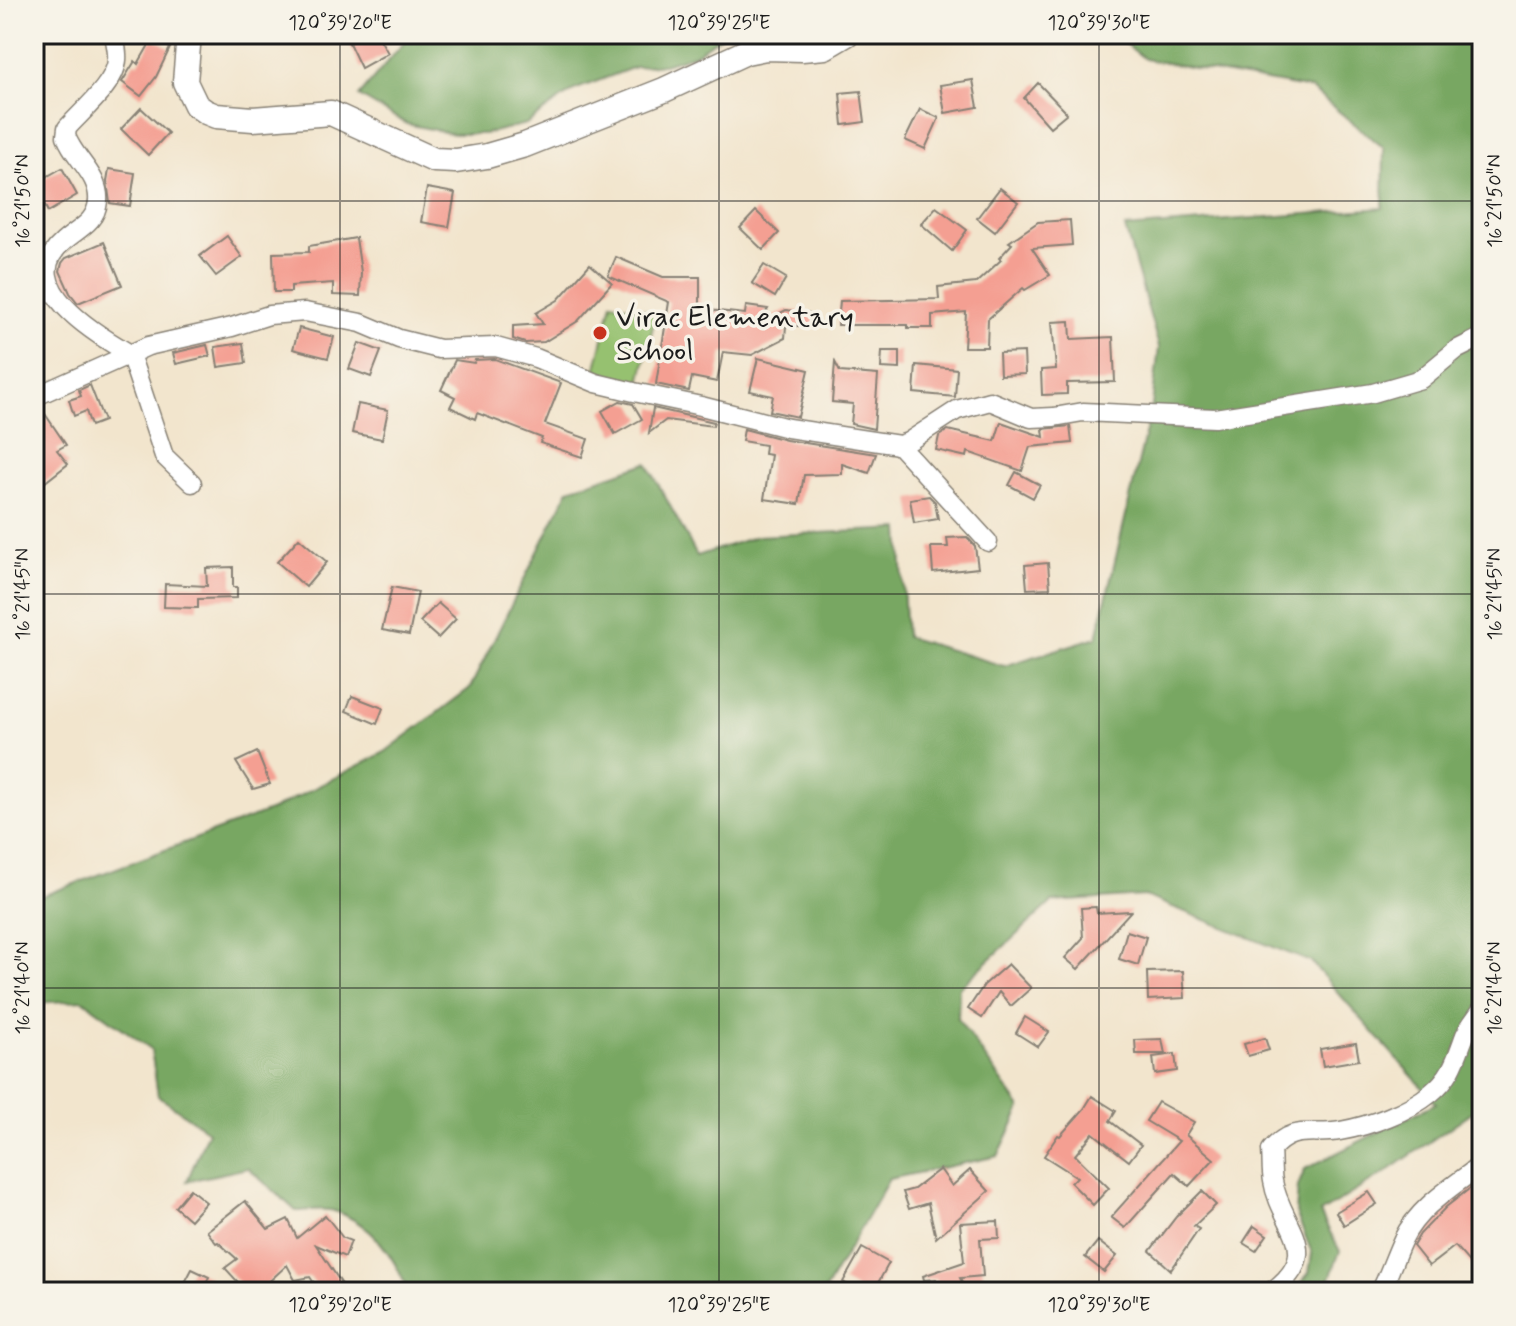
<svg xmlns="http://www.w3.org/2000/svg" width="1516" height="1326" font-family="Mynerve,sans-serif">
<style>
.green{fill:#96c16f;stroke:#596e46;stroke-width:2}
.forest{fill:#78a762;stroke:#4a623f;stroke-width:2}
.building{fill:#f49f92}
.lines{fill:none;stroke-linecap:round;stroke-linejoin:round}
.minor-casing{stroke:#878074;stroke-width:21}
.secondary-casing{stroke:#878074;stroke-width:27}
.minor{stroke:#fff;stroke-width:18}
.secondary{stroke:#fff;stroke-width:24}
.ticks{fill:none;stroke:#1c1c1c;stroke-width:2;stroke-opacity:0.45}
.poi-dot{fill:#c8321e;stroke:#f7f3e8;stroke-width:3}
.labels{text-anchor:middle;stroke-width:7;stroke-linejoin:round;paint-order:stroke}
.poi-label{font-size:30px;fill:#1c1c1c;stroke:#f7f3e8;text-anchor:start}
.neatline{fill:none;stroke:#1c1c1c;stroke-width:3}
.ticks-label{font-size:20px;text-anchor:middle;fill:#1c1c1c}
</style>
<rect width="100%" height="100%" fill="#f7f3e8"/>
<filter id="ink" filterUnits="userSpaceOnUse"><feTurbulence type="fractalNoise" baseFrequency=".0125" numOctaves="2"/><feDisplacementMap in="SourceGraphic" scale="16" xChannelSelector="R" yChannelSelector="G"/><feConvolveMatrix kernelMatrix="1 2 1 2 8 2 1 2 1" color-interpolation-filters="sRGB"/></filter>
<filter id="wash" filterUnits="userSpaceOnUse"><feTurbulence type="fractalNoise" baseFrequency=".006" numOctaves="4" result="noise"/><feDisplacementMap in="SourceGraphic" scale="32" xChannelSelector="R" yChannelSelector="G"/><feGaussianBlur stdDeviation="1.8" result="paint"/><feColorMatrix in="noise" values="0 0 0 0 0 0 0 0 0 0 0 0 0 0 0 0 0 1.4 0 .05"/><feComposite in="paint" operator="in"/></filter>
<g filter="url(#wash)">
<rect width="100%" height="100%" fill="#f2e5cd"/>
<polygon class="green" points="612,302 656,313 639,387 594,376"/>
<g class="forest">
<polygon points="411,34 724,34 693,55 664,64 635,67 574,90 526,124 484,134 454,134 407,124 359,96"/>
<path d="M1113,34H1482V1105L1388,1171L1320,1213L1340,1251L1325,1292H1293L1309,1273L1312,1253L1296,1213L1298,1186L1305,1169L1436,1103L1311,962L1145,896L1052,902L959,988L958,1019L1021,1108L998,1156L889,1179L824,1292H408C394,1255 373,1224 334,1211C323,1207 307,1211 296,1211L248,1168L187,1181L208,1131L158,1096L151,1049L83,1000L34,1003V899L272,810L385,752L470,688L569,489L647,463L697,556L757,536L900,529L906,637L1004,666L1097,637L1152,405L1159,347L1125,228L1383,208L1384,148L1311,89L1145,59Z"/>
</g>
<g id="blocks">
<g class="building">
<polygon points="366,34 377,34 388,53 361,68 349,43"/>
<polygon points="153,38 170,48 156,77 141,96 122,82 135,61 138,64"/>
<polygon points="973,80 978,107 945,113 940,85"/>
<polygon points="1038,83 1067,113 1050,127 1024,98"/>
<polygon points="861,91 865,122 843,125 840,93"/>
<polygon points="141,108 168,133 148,155 121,129"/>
<polygon points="920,109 939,118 925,149 905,140"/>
<polygon points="62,168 77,195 48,212 34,184"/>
<polygon points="109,169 135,173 130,206 110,203 107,181"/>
<polygon points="427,188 455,193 449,227 421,222"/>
<polygon points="1000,188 1018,202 995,232 977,218"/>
<polygon points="936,207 967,230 952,251 921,224"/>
<polygon points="756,211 779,233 763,250 740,228"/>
<polygon points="1070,220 1072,245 1032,248 1050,275 1025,290 1023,288 988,319 987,347 964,347 966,312 932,315 932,328 908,328 908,325 838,325 840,301 939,299 938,287 976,283 1001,260 999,258 1012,244 1009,242 1038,222"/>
<polygon points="227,236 242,257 216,276 200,256"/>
<polygon points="356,238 361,272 360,296 333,295 333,283 291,286 291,292 274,292 273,253 309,252 309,246"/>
<polygon points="104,242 122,285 78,303 70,293 60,271 62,263 66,258"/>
<polygon points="616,257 663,277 700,277 700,309 745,314 746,306 768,309 759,324 786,310 810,313 816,326 786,326 785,338 752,355 723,352 717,382 692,377 689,391 656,384 669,302 608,276"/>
<polygon points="590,264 612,283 578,321 544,342 525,343 513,339 513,326 543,324 536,313 558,300"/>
<polygon points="764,265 786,278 775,297 752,283"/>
<polygon points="1070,321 1071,339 1113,337 1115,382 1067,383 1067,394 1042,395 1041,370 1056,369 1052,322"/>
<polygon points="299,328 334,337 328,358 293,349"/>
<polygon points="243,343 246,363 218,367 215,347"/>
<polygon points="359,343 381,351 371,377 349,369"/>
<polygon points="207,345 210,356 176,364 173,353"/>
<polygon points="882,351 900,351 900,369 881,368"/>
<polygon points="1024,352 1025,374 1000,375 999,353"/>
<polygon points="758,358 809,370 798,417 770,411 773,396 750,391"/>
<polygon points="495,359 561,383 545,424 588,439 582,457 540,443 542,438 477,413 475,419 450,407 455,397 441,390 455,360 474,363 475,360"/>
<polygon points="835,362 840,372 878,375 874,429 851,424 853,404 832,402"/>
<polygon points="916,365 957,369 955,397 914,393"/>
<polygon points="90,385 104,421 91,426 86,411 74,416 69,400 81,396 79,390"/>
<polygon points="620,401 633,404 642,419 615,434 602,411"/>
<polygon points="358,404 388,410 382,439 352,433"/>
<polygon points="653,408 714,422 713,426 666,420 649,433"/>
<polygon points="43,411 66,445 57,450 68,464 44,483 34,470 40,463 34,454 34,416"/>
<polygon points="1001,422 1044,437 1043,429 1070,426 1072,443 1030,447 1022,471 968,452 967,457 936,450 939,436 948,430 995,441"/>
<polygon points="744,429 786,440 876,454 869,473 842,464 842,474 804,475 799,504 764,499 771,455 764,454 765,445 742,441"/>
<polygon points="1016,472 1040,485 1033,498 1009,485"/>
<polygon points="929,496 935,502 938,519 914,523 910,499"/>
<polygon points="967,537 975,546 978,568 933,573 931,547 948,547 947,538"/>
<polygon points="299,538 327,562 306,587 277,562"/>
<polygon points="1048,563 1050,588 1027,589 1025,565"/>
<polygon points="233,567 233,587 237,587 237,598 198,599 198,608 164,607 165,584 207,586 206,568"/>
<polygon points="392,587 418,592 409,635 382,630"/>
<polygon points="438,603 456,619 438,638 420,622"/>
<polygon points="352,696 383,708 377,724 346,711"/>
<polygon points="257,752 270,784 253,789 236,762"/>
<polygon points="1096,907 1097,913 1131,911 1078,969 1065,958 1083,938 1081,908"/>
<polygon points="1127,931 1146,937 1138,965 1119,959"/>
<polygon points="1008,964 1031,988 1011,1006 999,992 982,1018 968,1009 984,985"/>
<polygon points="1183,971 1185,998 1148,1000 1147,972"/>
<polygon points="1025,1017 1049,1032 1038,1047 1016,1033"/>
<polygon points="1265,1038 1269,1050 1248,1056 1244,1044"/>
<polygon points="1162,1039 1165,1054 1136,1054 1135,1040"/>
<polygon points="1356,1043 1359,1060 1323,1066 1320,1049"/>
<polygon points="1175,1054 1177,1071 1155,1074 1153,1057"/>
<polygon points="1092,1096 1116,1111 1110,1121 1141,1145 1129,1161 1093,1133 1075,1155 1109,1188 1093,1205 1071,1183 1077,1177 1044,1156 1058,1135 1060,1136 1084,1109"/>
<polygon points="1158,1102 1194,1122 1186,1135 1214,1159 1189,1186 1174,1173 1125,1228 1111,1217 1179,1141 1146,1121"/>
<polygon points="940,1169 952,1186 970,1170 989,1191 936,1238 928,1203 909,1209 903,1192 914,1189"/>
<polygon points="1482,1179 1482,1277 1455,1246 1429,1266 1413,1246 1420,1234 1446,1207"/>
<polygon points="190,1189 206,1202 190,1220 175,1207"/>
<polygon points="1202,1191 1216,1205 1194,1226 1199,1229 1171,1270 1150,1251 1176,1217"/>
<polygon points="1369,1192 1377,1204 1344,1225 1336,1212"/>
<polygon points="245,1201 268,1229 288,1219 297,1238 325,1215 343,1238 351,1241 345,1257 316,1245 347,1292 320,1292 310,1277 295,1280 287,1265 262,1288 247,1292 225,1268 237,1259 218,1242 216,1243 207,1231"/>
<polygon points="998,1221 999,1238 980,1239 983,1276 960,1278 962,1282 959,1284 962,1292 940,1292 936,1279 924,1280 923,1276 964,1262 960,1223"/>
<polygon points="1254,1226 1267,1235 1256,1251 1243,1243"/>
<polygon points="1098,1241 1117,1256 1104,1272 1085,1257"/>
<polygon points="862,1248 889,1263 873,1292 861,1292 843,1282"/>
<polygon points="192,1269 209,1277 202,1292 180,1292"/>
</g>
</g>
</g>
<g filter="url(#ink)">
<use href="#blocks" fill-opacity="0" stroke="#878074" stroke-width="2"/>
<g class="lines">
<defs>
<g id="minor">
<path d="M114,34C115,42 118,52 117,60C116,83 82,111 67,128L66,136C74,159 100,175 98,201C96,223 77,229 63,242C13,285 97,335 130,354L164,456L192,483"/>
<polyline points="34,397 148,346 232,327 269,315 305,312 361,323 399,339 439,349 496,347 536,358 596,383 634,392 701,406 788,428 899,445 908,442 957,410 990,401 1031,418 1054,417 1083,412 1215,418 1373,393 1421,379 1456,350 1482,337"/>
<polyline points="899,445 988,542"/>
<path d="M1271,1292C1327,1251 1280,1226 1273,1181C1271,1171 1272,1160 1271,1150C1293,1124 1311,1136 1340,1131C1369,1126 1408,1112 1431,1093C1452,1076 1456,1059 1465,1035C1469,1026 1476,1018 1482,1009"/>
<path d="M1380,1292C1389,1275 1395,1256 1403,1239C1419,1206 1454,1186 1482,1164"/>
</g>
<polyline id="secondary" points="189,34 185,82 196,105 206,112 216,116 253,119 331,113 434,160 456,161 487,156 525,145 664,90 746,52 766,48 802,49 825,47 847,34"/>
</defs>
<use href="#minor" class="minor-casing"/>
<use href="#secondary" class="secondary-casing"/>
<use href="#minor" class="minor"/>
<use href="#secondary" class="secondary"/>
</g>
</g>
<path class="ticks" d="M340,34V1292M719,34V1292M1099,34V1292M1479,34V1292M34,201H1482M34,594H1482M34,988H1482"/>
<circle class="poi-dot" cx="600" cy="333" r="8"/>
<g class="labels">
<g class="poi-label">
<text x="616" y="326">Virac Elementary<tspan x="616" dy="34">School</tspan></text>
</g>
</g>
<rect width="1516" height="1326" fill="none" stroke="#f7f3e8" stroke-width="88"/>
<rect x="44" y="44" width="1428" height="1238" class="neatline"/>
<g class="ticks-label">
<text x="340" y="29">120°39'20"E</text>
<text x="719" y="29">120°39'25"E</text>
<text x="1099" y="29">120°39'30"E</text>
<text transform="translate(22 201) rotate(-90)" y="7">16°21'50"N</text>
<text transform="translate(1494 201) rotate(-90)" y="7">16°21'50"N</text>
<text transform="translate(22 594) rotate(-90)" y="7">16°21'45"N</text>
<text transform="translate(1494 594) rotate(-90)" y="7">16°21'45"N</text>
<text transform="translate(22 988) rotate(-90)" y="7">16°21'40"N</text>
<text transform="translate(1494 988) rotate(-90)" y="7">16°21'40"N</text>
<text x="340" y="1311">120°39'20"E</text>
<text x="719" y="1311">120°39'25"E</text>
<text x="1099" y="1311">120°39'30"E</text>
</g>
</svg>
